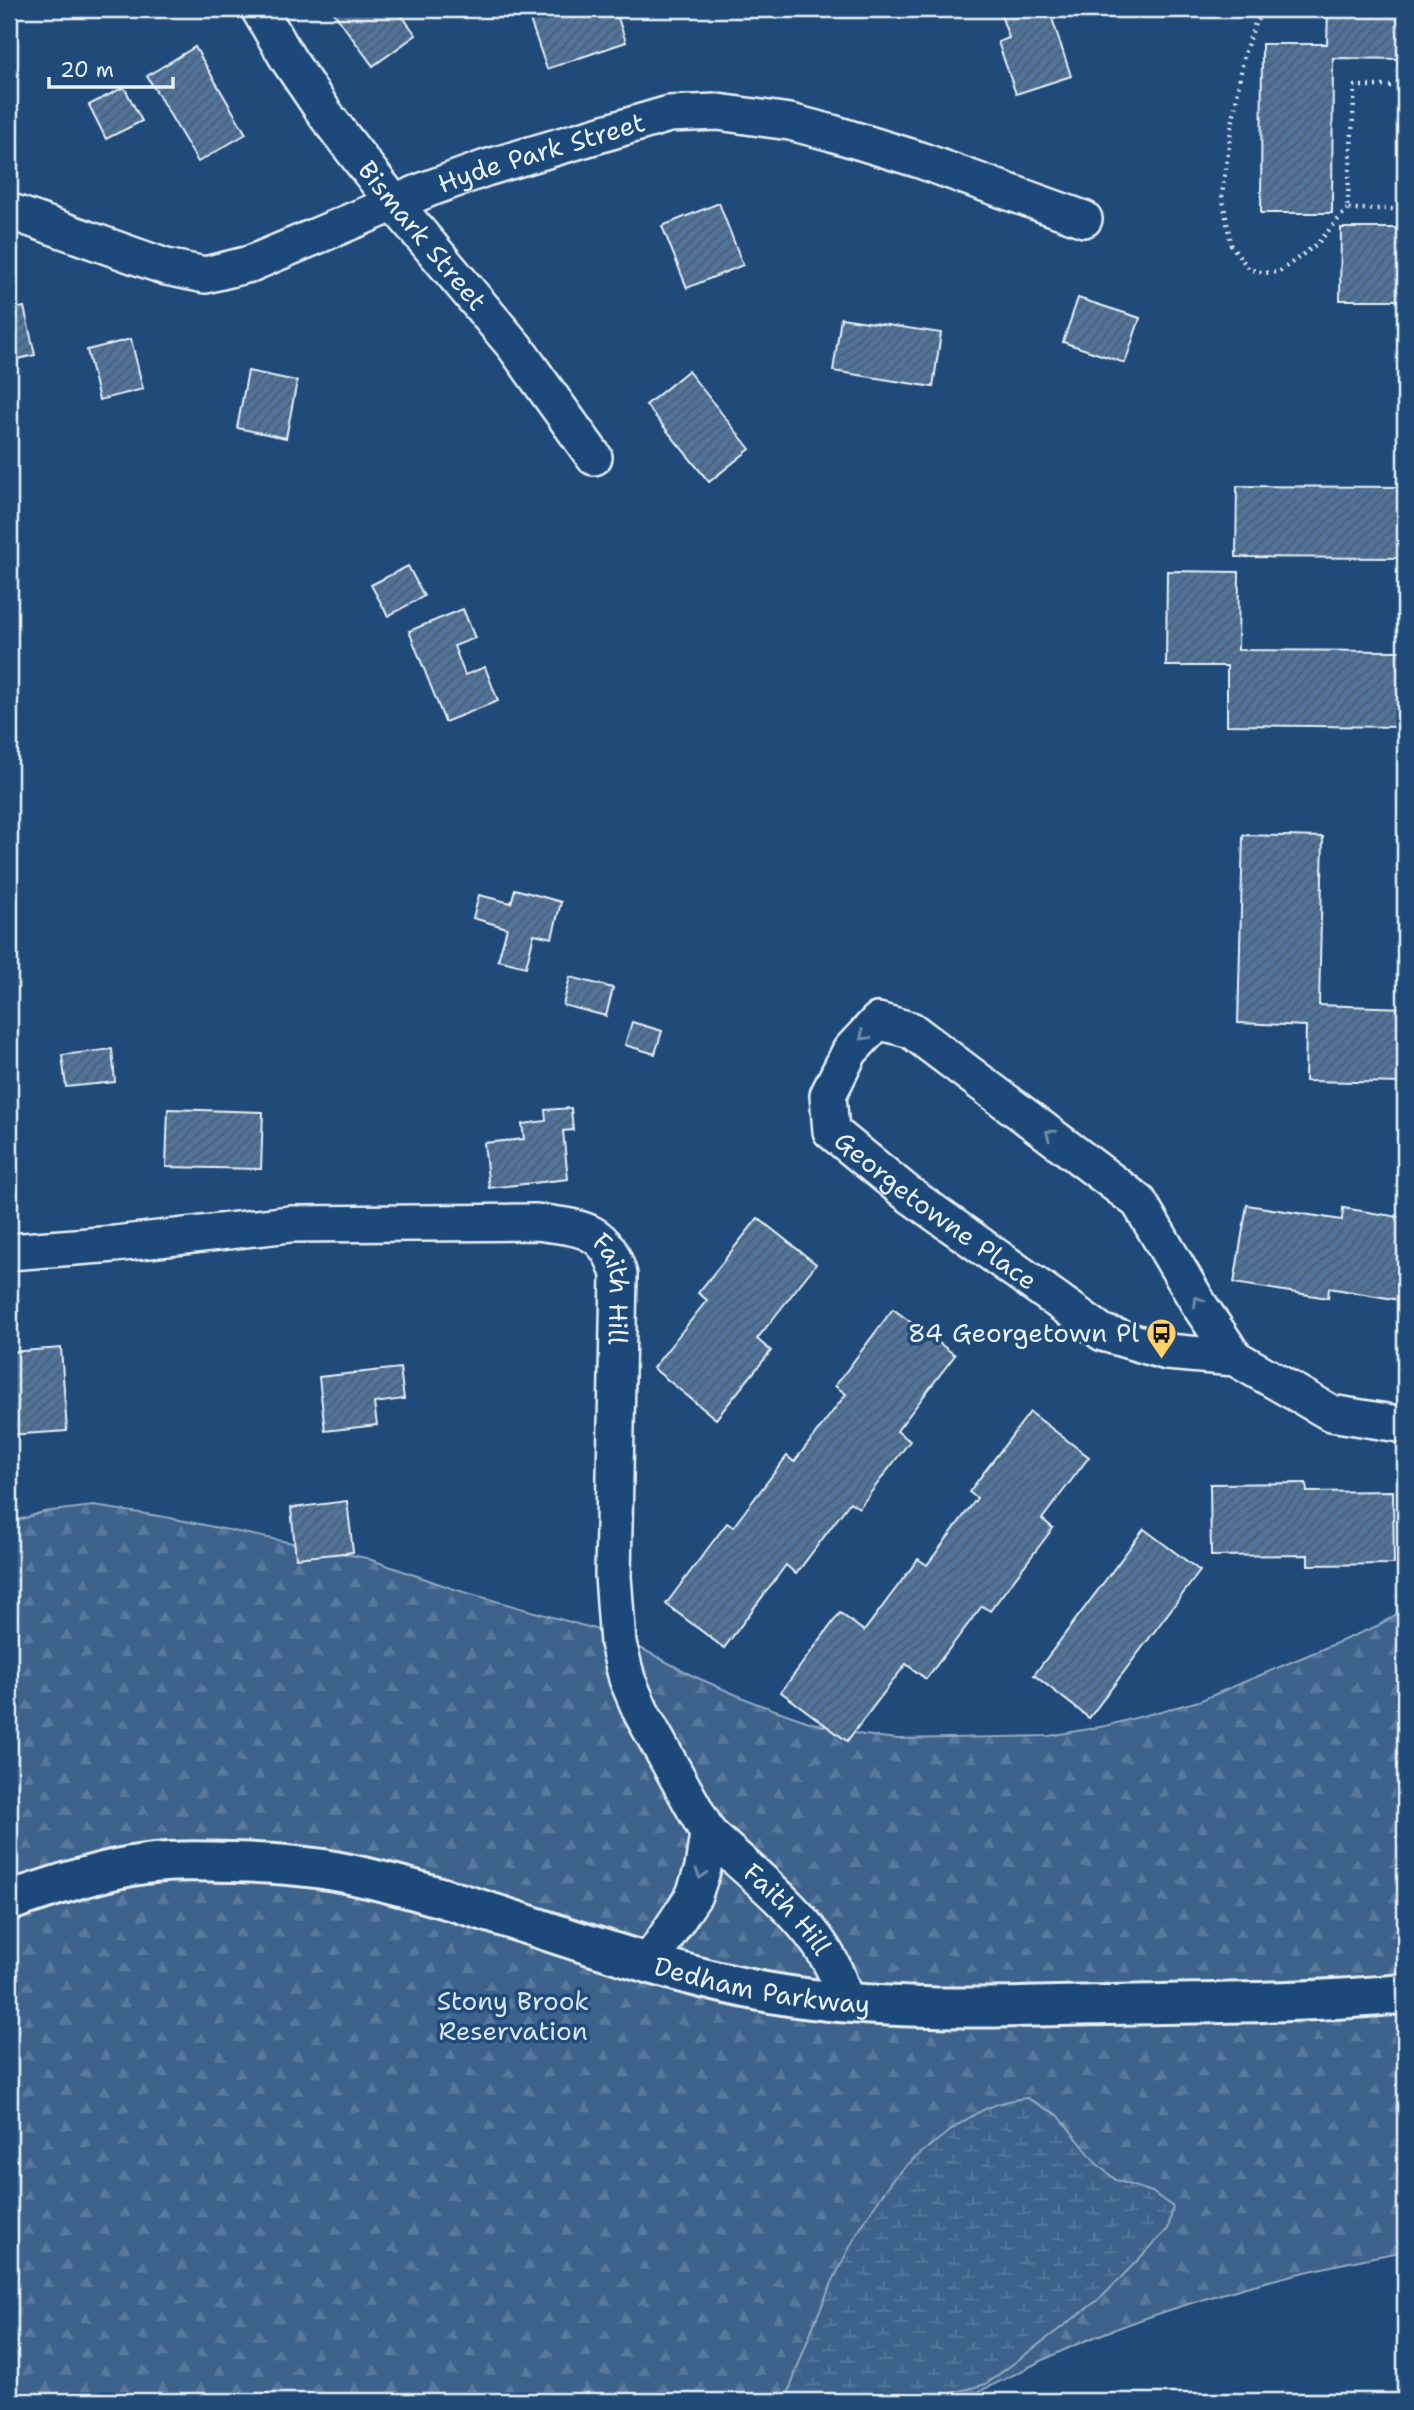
<svg xmlns="http://www.w3.org/2000/svg" width="1414" height="2410" font-family="'Shantell Sans',sans-serif">
<style>
.forest{fill:url(#forest-firs);stroke:#92aac2;stroke-width:2}
.wetland{fill:url(#wetland-marsh);stroke:#92aac2;stroke-width:2}
.building{fill:url(#building-hatch);stroke:#e8f1f8;stroke-width:2}
.lines{fill:none;stroke-linecap:round;stroke-linejoin:round}
.street-casing{stroke:#e8f1f8;stroke-width:40}
.secondary-casing{stroke:#e8f1f8;stroke-width:44}
.path{stroke:#e8f1f8;stroke-width:4.5;stroke-dasharray:2 5;stroke-linecap:butt}
.street{stroke:#1f4a7a;stroke-width:35}
.secondary{stroke:#1f4a7a;stroke-width:38}
.oneway{stroke:#6f8dac}
.labels{text-anchor:middle;stroke-width:7;stroke-linejoin:round;paint-order:stroke}
.street-label{font-size:26px;fill:#e8f1f8;stroke:#1f4a7a}
.poi-label{font-size:26px;fill:#e8f1f8;stroke:#1f4a7a;text-anchor:end}
.park-label{font-size:26px;fill:#d7e3ed;stroke:#1f4a7a}
</style>
<defs>
<pattern id="forest-firs" width="22" height="20" patternUnits="userSpaceOnUse" patternTransform="scale(1.75)"><rect width="22" height="20" fill="#3c628c"/><path d="M5 1l3.5 6h-7zM16 11l3.5 6h-7z" fill="#58799d"/></pattern>
<pattern id="wetland-marsh" width="20" height="14" patternUnits="userSpaceOnUse" patternTransform="scale(1.75)"><rect width="20" height="14" fill="#3c628c"/><path d="M1 5h8M5 5V1M11 12h8M15 12V8" fill="none" stroke="#58799d"/></pattern>
<pattern id="building-hatch" width="6" height="6" patternUnits="userSpaceOnUse" patternTransform="scale(1.75)"><rect width="6" height="6" fill="#517399"/><path d="M-1 1l2-2M0 6l6-6M5 7l2-2" fill="none" stroke="#4c5e72"/></pattern>
</defs>
<rect width="100%" height="100%" fill="#1f4a7a"/>
<filter id="ink" filterUnits="userSpaceOnUse"><feTurbulence type="fractalNoise" baseFrequency=".0143" numOctaves="2"/><feDisplacementMap in="SourceGraphic" scale="14" xChannelSelector="R" yChannelSelector="G"/><feConvolveMatrix kernelMatrix="1 2 1 2 8 2 1 2 1" color-interpolation-filters="sRGB"/></filter>
<g filter="url(#ink)">
<path class="forest" d="M94,1506L165,1517L366,1558L457,1590L616,1635L691,1675L755,1703L812,1723L864,1735L897,1739L1049,1736L1105,1726L1199,1701L1377,1626L1405,1609V2251C1297,2271 1189,2299 1087,2340C1042,2358 1001,2384 956,2401H9V1523L43,1512Z"/>
<path class="wetland" d="M1027,2098L1058,2115L1098,2165L1116,2180L1152,2192L1173,2207L1168,2229L1102,2297L986,2384L953,2393L941,2401H786C810,2328 845,2241 893,2180C907,2163 928,2147 946,2134C972,2114 994,2101 1027,2098Z"/>
<g class="building">
<polygon points="331,9 397,9 416,35 373,66"/>
<polygon points="554,9 615,9 626,42 547,69 529,17"/>
<polygon points="999,9 1049,9 1071,76 1016,94 998,42 1009,38"/>
<polygon points="1328,9 1405,9 1405,59 1333,58 1332,213 1261,213 1262,44 1327,44"/>
<polygon points="195,47 246,134 198,162 147,76"/>
<polygon points="124,87 142,121 106,139 89,105"/>
<polygon points="719,203 743,265 687,288 662,226"/>
<polygon points="1341,228 1405,228 1405,300 1340,300"/>
<polygon points="1078,298 1140,318 1125,363 1063,342"/>
<polygon points="24,307 35,355 9,361 9,310"/>
<polygon points="841,318 941,333 933,387 833,371"/>
<polygon points="131,339 143,389 99,400 87,350"/>
<polygon points="248,371 297,381 286,438 237,428"/>
<polygon points="688,371 750,449 709,482 646,405"/>
<polygon points="1237,486 1405,487 1405,558 1236,557"/>
<polygon points="408,566 424,596 388,616 371,585"/>
<polygon points="1167,571 1239,572 1238,650 1405,651 1405,801 1403,801 1404,727 1227,725 1227,666 1166,666"/>
<polygon points="463,609 475,638 454,646 465,675 485,667 498,701 445,722 409,631"/>
<polygon points="1243,835 1323,837 1319,1005 1405,1008 1405,1083 1305,1081 1306,1026 1238,1023"/>
<polygon points="515,889 561,902 552,938 534,934 526,967 498,960 507,928 473,918 479,895 511,903"/>
<polygon points="570,977 613,988 606,1016 563,1005"/>
<polygon points="632,1022 662,1031 655,1054 625,1045"/>
<polygon points="112,1049 115,1082 66,1087 62,1055"/>
<polygon points="571,1108 573,1130 563,1131 568,1179 489,1188 484,1143 524,1139 522,1124 546,1121 545,1110"/>
<polygon points="168,1109 263,1112 261,1169 166,1167"/>
<polygon points="1247,1205 1342,1220 1343,1208 1405,1218 1405,1301 1329,1288 1328,1298 1234,1283"/>
<polygon points="758,1218 816,1264 757,1339 771,1351 716,1419 653,1368 707,1300 698,1293"/>
<polygon points="893,1309 955,1355 897,1431 910,1441 859,1508 850,1502 796,1574 786,1565 724,1648 666,1604 727,1523 733,1527 787,1456 794,1462 846,1394 835,1386"/>
<polygon points="61,1348 67,1431 9,1435 9,1352"/>
<polygon points="400,1368 404,1399 374,1403 377,1425 325,1431 319,1377"/>
<polygon points="1030,1412 1089,1457 1042,1519 1053,1528 990,1611 982,1606 926,1679 906,1664 847,1741 781,1692 840,1613 864,1631 918,1559 927,1565 977,1498 969,1492"/>
<polygon points="1306,1483 1307,1492 1393,1491 1394,1564 1308,1565 1308,1555 1211,1556 1210,1484"/>
<polygon points="347,1501 353,1552 296,1558 291,1508"/>
<polygon points="1144,1529 1200,1571 1089,1718 1034,1675"/>
</g>
<g class="lines">
<defs>
<g id="street">
<path id="s1" d="M259,9L288,59L328,118L394,203L515,347L594,457"/>
<path id="s2" d="M9,211L166,267L205,275L250,264L428,189L486,168L669,114L718,112L790,122L832,133L917,159L1084,219"/>
<path id="s3" d="M9,1252L115,1244L290,1224L536,1222C580,1228 606,1227 619,1275L613,1576L618,1643L627,1679L641,1712L708,1833"/>
<path id="s4" d="M1235,1358L1200,1306L1139,1202L911,1030L878,1021L850,1051L828,1095L831,1131L907,1193L1103,1333L1167,1352L1235,1358L1331,1413L1405,1425"/>
<path id="s5" d="M648,1964L694,1895L703,1868L708,1833C748,1870 809,1917 833,1967C838,1978 842,1991 846,2002"/>
</g>
<g id="secondary">
<path id="s6" d="M9,1901C49,1888 91,1873 132,1866C164,1860 200,1861 232,1862C270,1863 308,1865 345,1873C490,1903 625,1967 771,1993C881,2012 995,2008 1106,2005C1206,2003 1306,2003 1405,1994"/>
</g>
</defs>
<use href="#street" class="street-casing"/>
<use href="#secondary" class="secondary-casing"/>
<g class="path">
<polyline points="1269,9 1256,21 1244,54 1231,131 1222,195 1231,245 1249,269 1264,273 1279,272 1317,244 1347,209"/>
<polyline points="1405,86 1355,86 1347,209 1405,209"/>
</g>
<use href="#street" class="street"/>
<use href="#secondary" class="secondary"/>
</g>
<defs><path id="oneway-chevron" d="M-2-3.5L2.5 0L-2 3.5" fill="none" stroke-width="1.6" stroke-linecap="round" stroke-linejoin="round" transform="scale(1.75)"/></defs>
<g class="oneway">
<use href="#oneway-chevron" transform="translate(864 1036) rotate(133)"/>
<use href="#oneway-chevron" transform="translate(1050 1134) rotate(-143)"/>
<use href="#oneway-chevron" transform="translate(1198 1301) rotate(-121)"/>
<use href="#oneway-chevron" transform="translate(701 1874) rotate(106)"/>
</g>
</g>
<defs>
<symbol id="bus-pin" viewBox="-11 -11 22 30"><path d="M0 17L-7.5 6A9.5 9.5 0 1 1 7.5 6Z" fill="#ffd166" stroke="#1f4a7a"/><path d="M-5-6H5V4H4V6H2V4H-2V6H-4V4H-5ZM-3.5-4V0h7V-4ZM-3.5 1.2v1.5H-2V1.2ZM2 1.2v1.5H3.5V1.2Z" fill="#111"/></symbol>
</defs>
<g fill-rule="evenodd">
<use href="#bus-pin" x="1144" y="1316" width="35" height="47"/>
</g>
<g class="labels">
<g class="street-label">
<text dy="9" stroke="none"><textPath href="#s2" startOffset="565">Hyde Park Street</textPath></text>
<text dy="9" stroke="none"><textPath href="#s1" startOffset="280">Bismark Street</textPath></text>
<text dy="9" stroke="none"><textPath href="#s4" startOffset="761">Georgetowne Place</textPath></text>
<text dy="9" stroke="none"><textPath href="#s3" startOffset="649">Faith Hill</textPath></text>
<text dy="9" stroke="none"><textPath href="#s5" startOffset="257">Faith Hill</textPath></text>
<text dy="9" stroke="none"><textPath href="#s6" startOffset="775">Dedham Parkway</textPath></text>
</g>
<g class="poi-label">
<text x="1139" y="1342">84 Georgetown Pl</text>
</g>
<g class="park-label">
<text x="513" y="2010">Stony Brook<tspan x="513" dy="30">Reservation</tspan></text>
</g>
</g>
<rect width="1414" height="2410" fill="none" stroke="#1f4a7a" stroke-width="35"/>
<rect x="18" y="18" width="1379" height="2375" fill="none" stroke="#e8f1f8" stroke-width="2.5" filter="url(#ink)"/>
<path d="M49 77v10h124v-10" fill="none" stroke="#e8f1f8" stroke-width="3.5"/>
<text x="60" y="77" font-size="21" fill="#e8f1f8" stroke="#1f4a7a" stroke-width="5" paint-order="stroke">20 m</text>
</svg>
